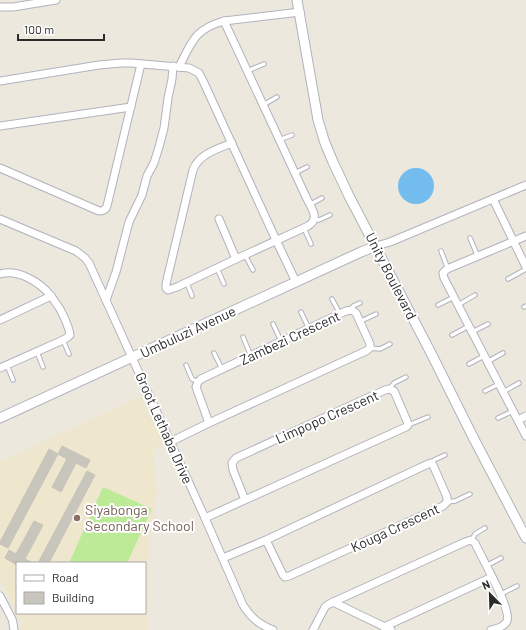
<svg xmlns="http://www.w3.org/2000/svg" width="526" height="630" font-family="Barlow,sans-serif">
<style>
.education{fill:#eee7cd;fill-rule:evenodd}
.pitch{fill:#bcea96}
.water{fill:#72bded}
.building{fill:#c8c5bd;stroke:#c8c4b7}
.lines{fill:none;stroke-linecap:round;stroke-linejoin:round}
.service-casing{stroke:#b1b2be;stroke-width:5.5}
.minor-casing{stroke:#b1b2be;stroke-width:9}
.tertiary-casing{stroke:#b1b2be;stroke-width:11}
.service{stroke:#fff;stroke-width:3.5}
.minor{stroke:#fff;stroke-width:7}
.tertiary{stroke:#fff;stroke-width:9}
.education-dot{fill:#8d6e63;stroke:#fff;stroke-width:1.5}
.labels{text-anchor:middle;stroke-width:4;stroke-linejoin:round;paint-order:stroke}
.street-label{font-size:14px;fill:#2b2b2b;stroke:#fff}
.education-label{font-size:14px;fill:#785e54;stroke:#fff;text-anchor:start}
</style>
<rect width="100%" height="100%" fill="#ede8dd"/>
<path class="education" d="M141,396L165,446L153,451L157,492L149,543L148,630H19L22,625L0,579V462ZM17,563H145V613H17Z"/>
<polygon class="pitch" points="103,487 152,509 127,563 69,563"/>
<circle class="water" cx="416" cy="186" r="18"/>
<g class="building">
<polygon points="62,446 90,460 86,468 76,463 61,492 52,487 67,459 58,454"/>
<polygon points="49,449 58,454 8,548 0,544 0,542"/>
<polygon points="87,471 95,475 49,563 38,563"/>
<polygon points="34,521 43,525 25,559 33,563 17,563 17,565 5,558 9,550 16,554"/>
</g>
<g class="lines">
<defs>
<g id="service">
<polyline points="247,71 264,64"/>
<polyline points="263,105 277,97"/>
<polyline points="279,140 292,135"/>
<polyline points="295,173 307,167"/>
<polyline points="309,205 322,198"/>
<polyline points="314,219 319,220 330,215"/>
<polyline points="304,228 311,244"/>
<polyline points="470,238 478,257"/>
<polyline points="441,251 448,269"/>
<polyline points="245,255 253,270"/>
<polyline points="217,268 224,284"/>
<polyline points="508,279 526,269"/>
<polyline points="187,283 192,296"/>
<polyline points="332,299 340,314"/>
<polyline points="438,305 454,297"/>
<polyline points="458,305 475,295"/>
<polyline points="524,307 526,306"/>
<polyline points="352,310 353,306 360,303"/>
<polyline points="301,312 309,329"/>
<polyline points="361,321 376,314"/>
<polyline points="273,324 281,341"/>
<polyline points="472,332 488,324"/>
<polyline points="452,335 469,326"/>
<polyline points="243,337 251,356"/>
<polyline points="63,340 69,354"/>
<polyline points="370,348 380,349 390,344"/>
<polyline points="37,352 43,367"/>
<polyline points="214,353 222,369"/>
<polyline points="487,362 503,353"/>
<polyline points="469,364 484,356"/>
<polyline points="7,365 13,380"/>
<polyline points="186,365 192,379 198,382"/>
<polyline points="389,389 394,383 406,377"/>
<polyline points="485,391 499,384"/>
<polyline points="503,392 519,383"/>
<polyline points="498,418 513,411"/>
<polyline points="408,424 411,424 428,417"/>
<polyline points="432,464 434,460 445,455"/>
<polyline points="447,502 455,501 470,494"/>
<polyline points="472,540 475,534 485,528"/>
<polyline points="486,566 501,558"/>
<polyline points="501,594 517,586"/>
</g>
<g id="minor">
<polyline points="0,7 13,7 56,0"/>
<path d="M224,21L307,199C312,209 320,219 308,226L236,259L177,287L168,290L166,288V284L193,170C199,154 217,149 232,143"/>
<path d="M179,67C192,41 195,29 224,21L300,12"/>
<polyline points="0,81 99,65 121,63 131,63 189,68 199,73 204,83 276,240 296,282"/>
<polyline points="0,126 131,107"/>
<path d="M0,168L99,211C103,211 106,210 107,206L141,64"/>
<polyline points="493,199 526,267"/>
<path d="M0,219L76,251L85,258L89,263L205,518L243,605C251,618 259,624 273,630"/>
<polyline points="219,219 236,259"/>
<polyline points="526,236 447,269 443,273 444,278 526,436"/>
<polyline points="376,246 390,242 526,185"/>
<path d="M0,274C18,269 40,282 51,296C54,300 57,305 60,309C64,317 69,326 70,335L68,337L63,340L0,368"/>
<polyline points="106,300 116,272 129,222 142,195 147,176 154,163 159,147 164,128 168,98 172,79 173,66"/>
<polyline points="0,320 51,296"/>
<polyline points="518,420 526,416"/>
<polyline points="170,442 209,423 366,351 370,348 370,344 356,313 352,310 346,311 201,379 198,382 196,387 209,423"/>
<polyline points="205,518 406,427 408,425 407,421 394,391 389,389 385,390 343,409 236,458 232,463 233,470 245,500"/>
<polyline points="223,558 266,540 428,464 431,463 433,465 447,497 447,502 443,506 289,576 285,577 283,575 266,540"/>
<polyline points="0,596 12,619 13,623 14,630"/>
<polyline points="333,602 391,630"/>
<polyline points="384,627 492,577"/>
<path d="M313,630L325,607L329,604L465,542L471,540L475,543C481,557 512,609 507,621C504,627 496,629 491,630"/>
</g>
<g id="tertiary">
<polyline points="297,0 318,120 325,143 333,162 349,196 431,353 474,439 526,538"/>
<polyline points="0,418 361,252 376,246"/>
</g>
</defs>
<use href="#service" class="service-casing"/>
<use href="#minor" class="minor-casing"/>
<use href="#tertiary" class="tertiary-casing"/>
<use href="#service" class="service"/>
<use href="#minor" class="minor"/>
<use href="#tertiary" class="tertiary"/>
</g>
<circle class="education-dot" cx="77" cy="518" r="4"/>
<g class="labels">
<g class="street-label">
<text transform="translate(391 276) rotate(63)" y="5">Unity Boulevard</text>
<text transform="translate(188 332) rotate(-25)" y="5">Umbuluzi Avenue</text>
<text transform="translate(290 338) rotate(-25)" y="5">Zambezi Crescent</text>
<text transform="translate(327 417) rotate(-24)" y="5">Limpopo Crescent</text>
<text transform="translate(164 428) rotate(66)" y="5">Groot Lethaba Drive</text>
<text transform="translate(395 528) rotate(-25)" y="5">Kouga Crescent</text>
</g>
<g class="education-label">
<text x="85" y="515">Siyabonga<tspan x="85" dy="16">Secondary School</tspan></text>
</g>
</g>
<rect x="16" y="562" width="130" height="52" fill="#ffffff" stroke="#aaaaaa"/>
<rect x="24" y="575" width="20" height="6" fill="#ffffff" stroke="#aaaaaa"/>
<text x="52" y="582" font-size="12" fill="#2b2b2b">Road</text>
<rect x="24" y="592" width="20" height="12" fill="#c8c5bd" stroke="#aaaaaa"/>
<text x="52" y="602" font-size="12" fill="#2b2b2b">Building</text>
<g transform="translate(490 594) rotate(337)" stroke="#ffffff" stroke-width="3" paint-order="stroke">
<path d="M0-3L7 15L0 10L-7 15Z" fill="#2b2b2b"/>
<text y="-6" font-size="11" font-weight="bold" text-anchor="middle" fill="#2b2b2b">N</text>
</g>
<path d="M18 34v6h86v-6" fill="none" stroke="#2b2b2b" stroke-width="2"/>
<text x="24" y="34" font-size="12" fill="#2b2b2b" stroke="#ffffff" stroke-width="3" paint-order="stroke">100 m</text>
</svg>
